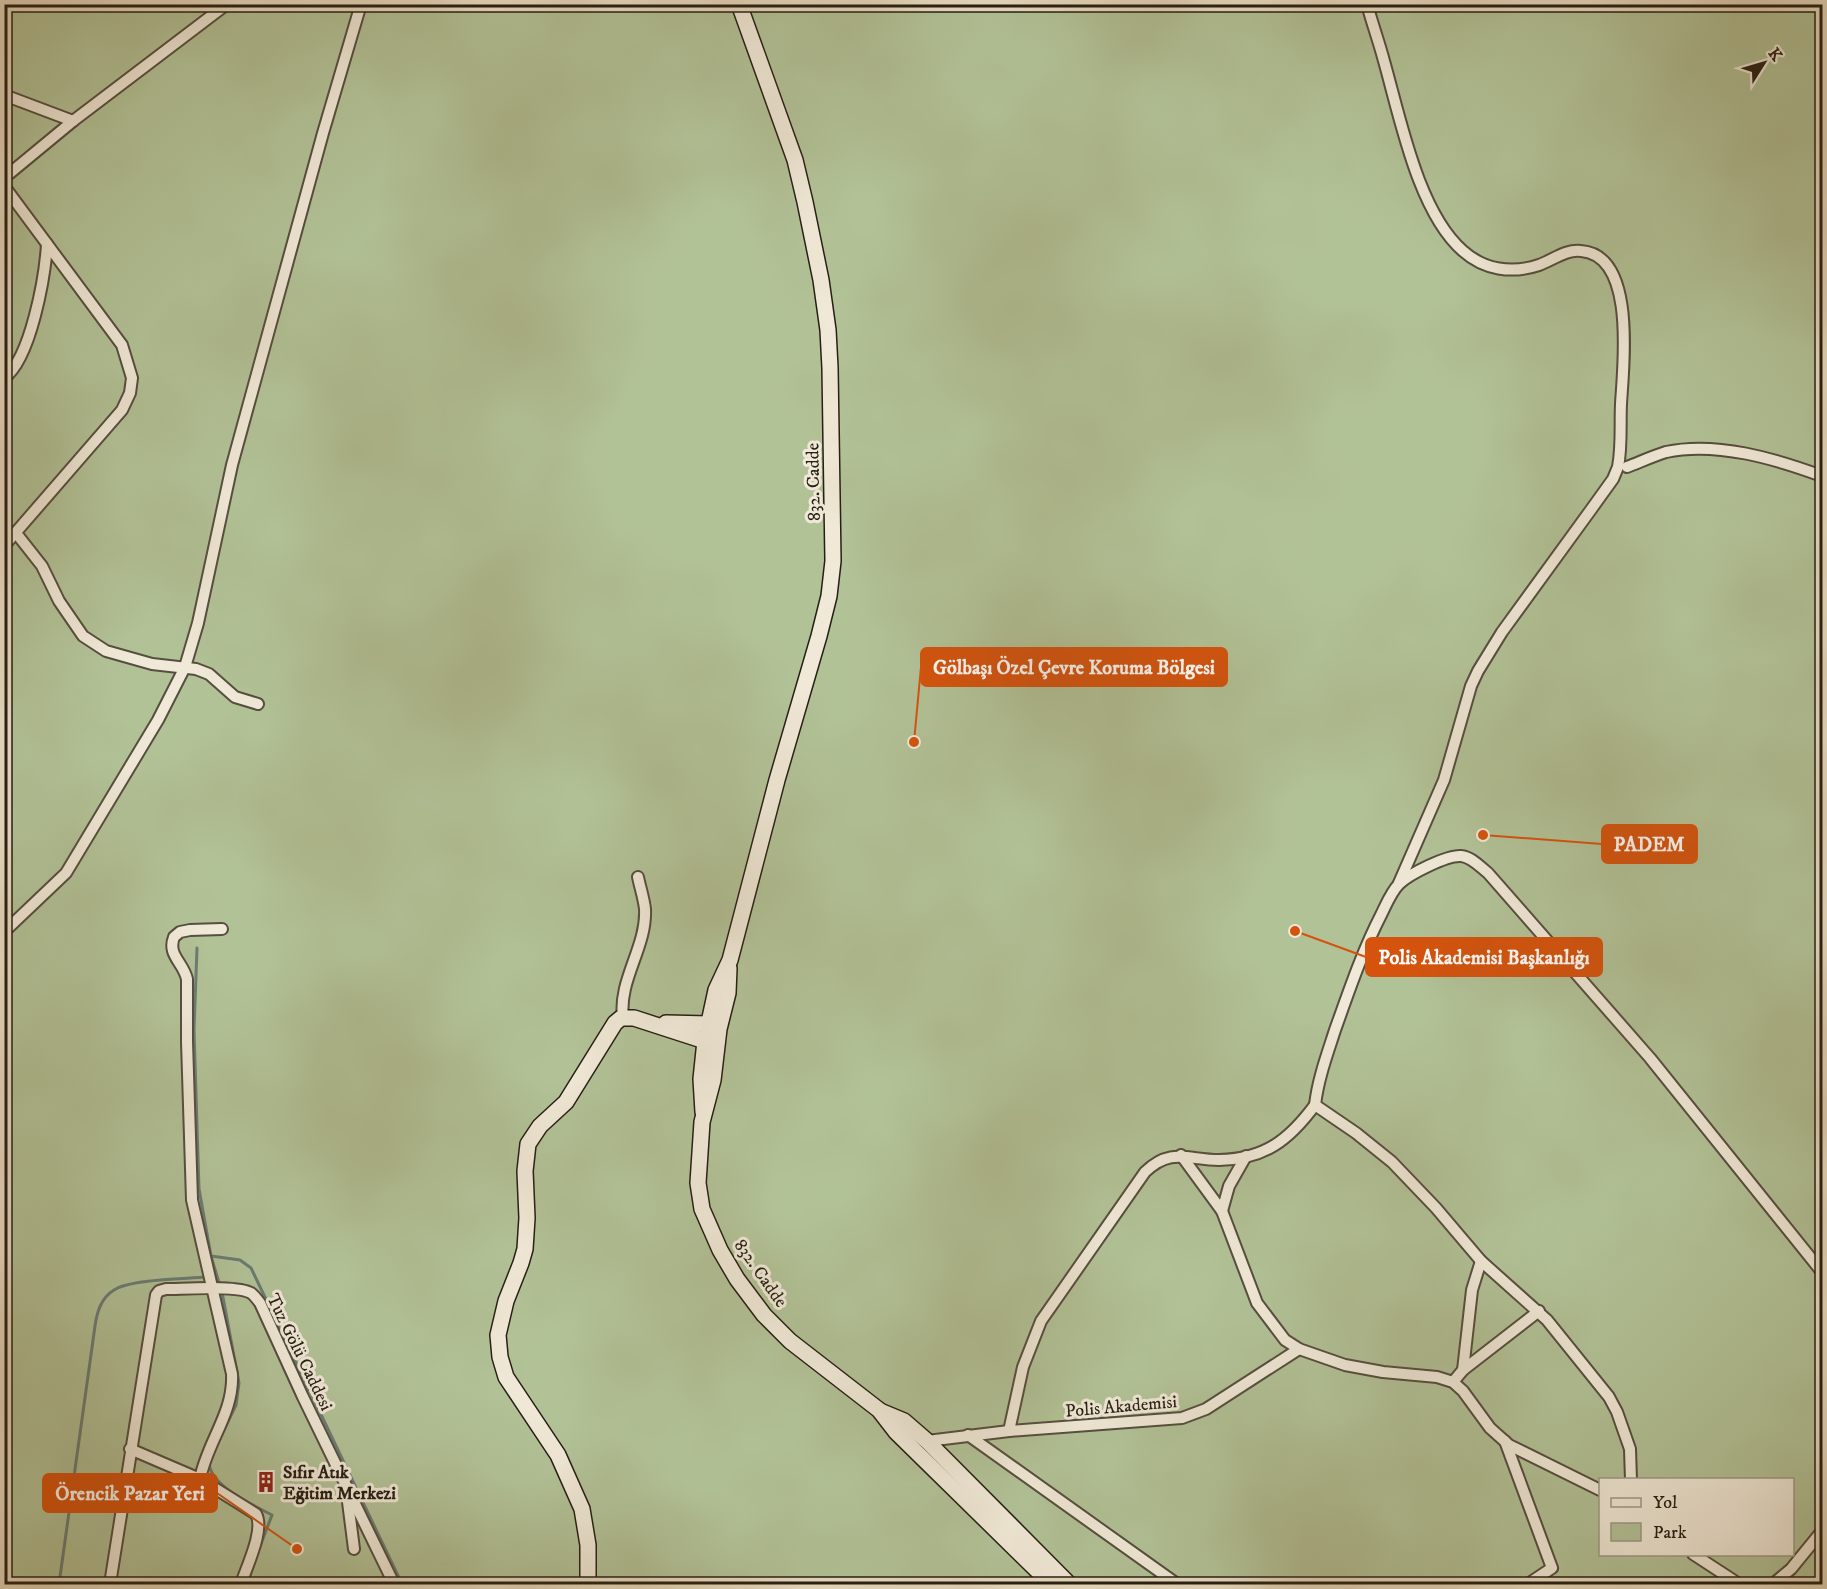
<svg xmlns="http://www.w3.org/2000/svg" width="1827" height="1589" font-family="'IM FELL DW Pica',serif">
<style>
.park{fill:#b2c297;stroke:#6c7056;stroke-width:1.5;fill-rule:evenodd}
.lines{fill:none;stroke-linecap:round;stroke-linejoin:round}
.stream{stroke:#6a7d75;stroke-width:3}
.street-casing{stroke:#564e40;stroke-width:14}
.secondary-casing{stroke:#261f15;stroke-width:18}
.street{stroke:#f0e9d7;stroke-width:10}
.secondary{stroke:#f0e9d7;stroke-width:15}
.labels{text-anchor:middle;stroke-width:6;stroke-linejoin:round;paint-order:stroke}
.street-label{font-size:18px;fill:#261f15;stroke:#f0e9d7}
.poi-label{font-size:18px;font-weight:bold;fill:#261f15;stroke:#f0e9d7;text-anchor:start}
.leader{fill:none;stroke:#d5530d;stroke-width:2}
.callout-dot{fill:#d5530d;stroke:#f0e9d7;stroke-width:2}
.callout{fill:#d5530d;stroke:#d5530d;stroke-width:2}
.callout-label{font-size:20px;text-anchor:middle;font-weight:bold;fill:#fff}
</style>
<rect width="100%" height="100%" fill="#e8ddc2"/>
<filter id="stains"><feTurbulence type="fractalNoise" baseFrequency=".00333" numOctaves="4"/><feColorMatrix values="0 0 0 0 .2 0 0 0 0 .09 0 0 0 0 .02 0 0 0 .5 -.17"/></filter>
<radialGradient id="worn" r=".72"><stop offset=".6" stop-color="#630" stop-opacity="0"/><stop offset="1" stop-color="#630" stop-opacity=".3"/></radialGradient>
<path class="park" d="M5,5H1822V1584H5ZM1600,1480H1792V1554H1600Z"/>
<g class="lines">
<g class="stream">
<polyline points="197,948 194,1030 199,1189 211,1256 220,1286"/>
<polyline points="211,1256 240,1260 251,1268 402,1584"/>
<polyline points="221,1436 236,1405 239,1383 222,1292"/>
<path d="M209,1464C212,1487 253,1505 272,1515L259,1549"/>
<path d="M59,1584L95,1326C97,1312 101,1298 114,1290C130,1279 185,1279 206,1277"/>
<polyline points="247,1584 253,1566"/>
</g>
<defs>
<g id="street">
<path d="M1367,4C1372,23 1379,42 1384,61C1400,117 1418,212 1463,251C1484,270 1512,274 1539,265C1553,260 1566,249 1581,251C1637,255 1623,367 1621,404C1620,425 1622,446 1618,467L1613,479L1590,511L1502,632L1478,671L1471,686L1444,780L1399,883"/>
<polyline points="4,95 73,121"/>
<polyline points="4,178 73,121 227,4"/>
<polyline points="4,186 122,345 132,378 130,393 122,410 4,546"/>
<path d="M4,378C31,359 45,276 47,244"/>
<path d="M1627,467C1640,462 1653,456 1666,452C1716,441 1776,459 1822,476"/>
<polyline points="16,533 42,566 59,601 83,636 106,651 152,664 196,669 209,674 235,697 258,704"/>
<polyline points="4,932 66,873 158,720 185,667 198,623 232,465 323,133 361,4"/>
<path d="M623,1018C618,980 647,947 645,909C644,899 640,887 638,877"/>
<path d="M1315,1105C1318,1079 1327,1055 1335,1030C1349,991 1362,952 1381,915C1386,905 1391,892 1399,884C1409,874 1447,855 1461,856C1472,857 1480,867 1488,873L1650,1058L1822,1272"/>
<polyline points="1315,1105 1356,1133 1392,1162 1436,1208 1481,1261 1547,1320 1609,1397 1617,1412 1630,1449 1631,1480"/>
<polyline points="1181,1155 1222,1211 1257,1303 1285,1340 1299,1349 1345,1365 1383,1372 1437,1377 1453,1382 1463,1391 1490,1428 1509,1445 1600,1490"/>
<polyline points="1222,1211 1229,1186 1246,1156"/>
<polyline points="1463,1370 1472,1290 1481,1261"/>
<polyline points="1453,1382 1463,1370 1539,1311"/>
<path d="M1009,1431L1023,1367L1041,1321L1145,1172C1171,1147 1188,1160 1219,1160C1265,1159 1289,1140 1315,1105"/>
<polyline points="968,1435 1177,1584"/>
<polyline points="927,1441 1009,1431 1182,1418 1206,1409 1299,1349"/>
<polyline points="1505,1441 1552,1568 1528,1584"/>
<path d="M130,1449L200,1479L256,1514C265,1530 246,1568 241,1584"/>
<path d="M200,1479C207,1442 234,1413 232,1374L192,1200L187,1042V979C183,962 167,955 174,937L180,932L190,930L222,929"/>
<polyline points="347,1494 354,1549"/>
<polyline points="1693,1554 1739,1584"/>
<path d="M110,1584L156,1295L159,1291L166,1289C183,1289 238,1285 251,1293C254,1295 257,1299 260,1303L303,1397L394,1584"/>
<polyline points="1773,1584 1791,1569 1822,1531"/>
</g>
<g id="secondary">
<polyline points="729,968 728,993 719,1029 713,1080 702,1122 698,1183 702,1209 720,1250 737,1279 764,1315 790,1341 879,1410 896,1432 1051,1584"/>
<polyline points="666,1023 709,1024 716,1027"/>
<polyline points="703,1112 701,1079 705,1041 716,990 730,960 777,780 819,636 829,596 833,561 830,368 828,330 821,280 805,202 795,160 739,4"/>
<polyline points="880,1411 904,1421 927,1441 1069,1584"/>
<polyline points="588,1584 588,1545 582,1509 558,1455 506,1377 500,1357 498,1335 506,1301 521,1263 525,1249 527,1218 525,1171 528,1144 540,1126 566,1102 615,1023 621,1018 634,1018 705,1041 714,1041"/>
</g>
</defs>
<use href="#street" class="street-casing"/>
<use href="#secondary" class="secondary-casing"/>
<use href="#street" class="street"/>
<use href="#secondary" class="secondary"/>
</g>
<defs>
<symbol id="building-bare" viewBox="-9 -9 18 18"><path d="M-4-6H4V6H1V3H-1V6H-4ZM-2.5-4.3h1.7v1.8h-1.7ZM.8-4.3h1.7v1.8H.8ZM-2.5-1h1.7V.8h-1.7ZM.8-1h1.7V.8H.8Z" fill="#8f2418" stroke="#f0e9d7" stroke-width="2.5" paint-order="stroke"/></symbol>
</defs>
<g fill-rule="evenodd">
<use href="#building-bare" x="251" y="1467" width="30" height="30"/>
</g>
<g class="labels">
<g class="street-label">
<text transform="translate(813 482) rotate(-91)" y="6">832. Cadde</text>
<text transform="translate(761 1273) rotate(55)" y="6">832. Cadde</text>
<text transform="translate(300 1352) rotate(64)" y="6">Tuz Gölü Caddesi</text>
<text transform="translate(1121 1406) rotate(-5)" y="6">Polis Akademisi</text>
</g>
<g class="poi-label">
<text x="283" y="1478">Sıfır Atık<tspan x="283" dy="21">Eğitim Merkezi</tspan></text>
</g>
</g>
<path class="leader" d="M914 742L921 667M1483 835L1602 844M1295 931L1366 957M297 1549L217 1493"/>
<g class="callout-dot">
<circle cx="914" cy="742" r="6"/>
<circle cx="1483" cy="835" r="6"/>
<circle cx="1295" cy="931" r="6"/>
<circle cx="297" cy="1549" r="6"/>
</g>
<g class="callout">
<rect x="921" y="648" width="306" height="38" rx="6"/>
<rect x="1602" y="825" width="95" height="38" rx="6"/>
<rect x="1366" y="938" width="236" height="38" rx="6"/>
<rect x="43" y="1474" width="174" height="38" rx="6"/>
</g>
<g class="callout-label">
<text x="1074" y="674">Gölbaşı Özel Çevre Koruma Bölgesi</text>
<text x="1649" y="851">PADEM</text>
<text x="1484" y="964">Polis Akademisi Başkanlığı</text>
<text x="130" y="1500">Örencik Pazar Yeri</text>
</g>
<rect width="1827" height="1589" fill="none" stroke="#e8ddc2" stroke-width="24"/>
<rect x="6" y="6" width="1815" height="1577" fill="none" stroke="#261f15" stroke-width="3"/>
<rect x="12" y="12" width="1803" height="1565" fill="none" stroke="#261f15" stroke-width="1.5"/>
<rect x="1599" y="1478" width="195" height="78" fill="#f0e9d7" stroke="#9f9889" stroke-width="1.5"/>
<rect x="1611" y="1498" width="30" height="9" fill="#f0e9d7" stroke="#9f9889" stroke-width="1.5"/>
<text x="1653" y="1508" font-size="18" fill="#261f15">Yol</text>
<rect x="1611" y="1523" width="30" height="18" fill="#b2c297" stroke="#9f9889" stroke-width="1.5"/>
<text x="1653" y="1538" font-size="18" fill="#261f15">Park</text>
<g transform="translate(1764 63) rotate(53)" stroke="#f0e9d7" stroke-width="4.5" paint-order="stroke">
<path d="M0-4.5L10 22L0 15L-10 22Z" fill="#261f15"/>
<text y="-9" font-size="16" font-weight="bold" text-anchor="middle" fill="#261f15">K</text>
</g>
<rect width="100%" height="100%" filter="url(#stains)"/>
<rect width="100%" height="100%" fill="url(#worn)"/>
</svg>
